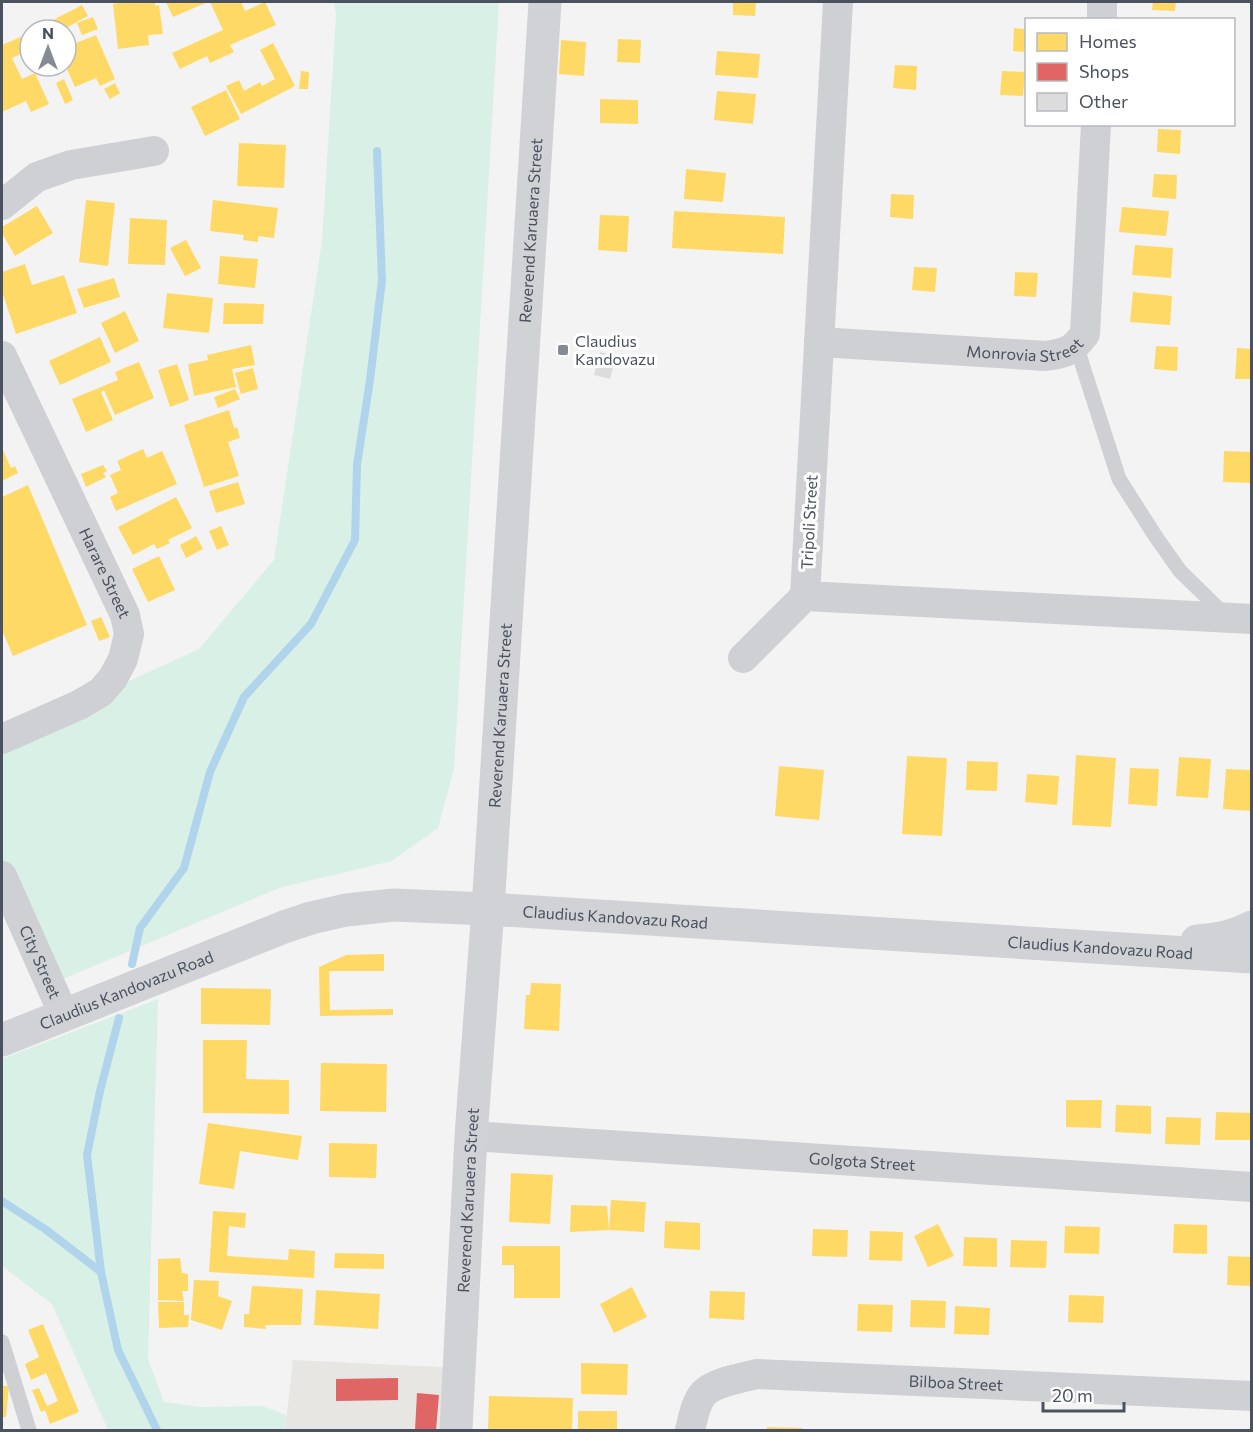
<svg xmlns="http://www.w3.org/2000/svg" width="1253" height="1432" font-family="Commissioner,sans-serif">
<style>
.commercial{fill:#e7e6e2}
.green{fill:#d9f0e6}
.homes{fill:#ffd966}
.shops{fill:#e06666}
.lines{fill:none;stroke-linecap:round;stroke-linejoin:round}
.stream{stroke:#b0d4eb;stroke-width:8}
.building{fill:#dcdcdd}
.lane{stroke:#cfd0d3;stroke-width:15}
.street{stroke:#cfd0d3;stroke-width:30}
.secondary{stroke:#d0d2d5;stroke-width:33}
.poi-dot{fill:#858a93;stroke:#fff;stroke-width:2}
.labels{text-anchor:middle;stroke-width:6;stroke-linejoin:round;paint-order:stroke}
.street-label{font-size:16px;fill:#4a515f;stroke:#fff}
.poi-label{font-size:16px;fill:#4a515f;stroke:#fff;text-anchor:start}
</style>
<rect width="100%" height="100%" fill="#f3f3f3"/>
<polygon class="commercial" points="293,1360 460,1368 456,1430 285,1430"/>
<g class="green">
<polygon points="334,2 499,2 454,769 438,828 392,861 279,888 56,982 2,859 2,739 199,649 274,560 322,241 336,15"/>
<polygon points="158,999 148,1359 164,1402 201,1407 263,1406 286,1415 285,1430 108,1430 52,1304 2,1266 2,1059"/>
</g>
<g class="homes">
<polygon points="126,2 155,2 155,6 159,5 163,34 148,35 149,45 118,49 113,4"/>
<polygon points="166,2 208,2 173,17"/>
<polygon points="210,2 241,2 245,11 265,2 276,25 230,45 234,52 210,63 207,56 180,69 172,53 223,30"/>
<polygon points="733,2 756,2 755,16 733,15"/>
<polygon points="1153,2 1176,2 1175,11 1152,10"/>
<polygon points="82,5 88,16 62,30 56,30 51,21"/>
<polygon points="93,17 98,29 82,35 77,23"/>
<polygon points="1014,28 1026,29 1026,52 1013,51"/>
<polygon points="30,33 30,50 12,58 22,79 35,73 49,104 31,112 26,101 2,112 2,45"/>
<polygon points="96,35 115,79 100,86 96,78 75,87 66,67 66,47"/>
<polygon points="618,39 641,40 640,63 617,62"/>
<polygon points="561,40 586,42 584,76 559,74"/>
<polygon points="273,43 295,86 241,114 226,86 239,80 244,91 260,82 262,86 275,79 260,50"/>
<polygon points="717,51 760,54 758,78 715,75"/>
<polygon points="895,65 917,66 916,90 893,88"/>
<polygon points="301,71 309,72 308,89 299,89"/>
<polygon points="1002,71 1025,72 1023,96 1000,95"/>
<polygon points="64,79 73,100 65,104 56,83"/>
<polygon points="115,83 120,93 110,99 104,89"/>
<polygon points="226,90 240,119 205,136 191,107"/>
<polygon points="717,91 756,94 753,124 714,120"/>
<polygon points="600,99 638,100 638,124 600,123"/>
<polygon points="1158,129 1181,130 1180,154 1157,152"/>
<polygon points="239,143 286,145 284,188 237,186"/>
<polygon points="686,169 726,173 723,202 684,199"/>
<polygon points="1154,174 1177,175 1176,199 1152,197"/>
<polygon points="891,194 914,195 913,219 890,217"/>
<polygon points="86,200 115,203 108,266 79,262"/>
<polygon points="213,200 278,208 274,238 258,236 258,242 243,240 244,235 210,231"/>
<polygon points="37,206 53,233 15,256 2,233 2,227"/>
<polygon points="1122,207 1169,211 1166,236 1119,232"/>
<polygon points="674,211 785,217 783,254 672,248"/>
<polygon points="600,215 629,216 627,252 598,250"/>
<polygon points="130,218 167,220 165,265 128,264"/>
<polygon points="186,240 201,268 185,276 170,248"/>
<polygon points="1135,245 1173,248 1171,278 1132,275"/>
<polygon points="220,256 258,259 255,288 218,284"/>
<polygon points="25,264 32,285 64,275 77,313 16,334 2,291 2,272"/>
<polygon points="914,267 937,268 935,292 912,290"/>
<polygon points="1015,272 1038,273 1036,297 1014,296"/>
<polygon points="114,278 120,297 84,308 77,289"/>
<polygon points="1133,292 1172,296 1170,325 1130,322"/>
<polygon points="167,293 213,298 209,333 163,328"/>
<polygon points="224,303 264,304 263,324 223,324"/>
<polygon points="125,311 139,341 115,353 101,323"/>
<polygon points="100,337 111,362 60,385 49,361"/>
<polygon points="251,345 255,365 232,369 236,387 194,396 188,364 208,360 207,355"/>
<polygon points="1156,346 1178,347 1177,371 1154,369"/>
<polygon points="1237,348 1252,349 1252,379 1235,379"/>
<polygon points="139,362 154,398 115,415 104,390 101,392 113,420 86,432 72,399 118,380 115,372"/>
<polygon points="177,364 189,400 170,407 158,370"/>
<polygon points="253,368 258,389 241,394 235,373"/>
<polygon points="235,389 240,399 218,408 214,397"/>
<polygon points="229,410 234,428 237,427 240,438 228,442 239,476 204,487 184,425"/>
<polygon points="2,448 11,468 15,466 18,473 2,481"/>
<polygon points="143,449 147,458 162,451 177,484 116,511 110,497 118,493 110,475 121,470 117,461"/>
<polygon points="1224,451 1252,452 1252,483 1223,482"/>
<polygon points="103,465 107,471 103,473 106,477 86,487 81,474"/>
<polygon points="238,482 245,504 216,513 209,491"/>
<polygon points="28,485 87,625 13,656 2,630 2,497"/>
<polygon points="176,497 192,528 168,540 170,543 157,549 154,544 133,555 118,527"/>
<polygon points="221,526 229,545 217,550 209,531"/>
<polygon points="196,536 203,549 186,558 180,545"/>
<polygon points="159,556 175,590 148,602 132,569"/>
<polygon points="101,617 110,637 99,641 91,621"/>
<polygon points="1076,755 1116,758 1111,827 1072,825"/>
<polygon points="907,756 947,758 942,836 902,834"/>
<polygon points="1179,757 1211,759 1208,798 1176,796"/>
<polygon points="967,761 998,762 997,791 966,790"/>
<polygon points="779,766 824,770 819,820 775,816"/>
<polygon points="1130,768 1159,769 1157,806 1128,804"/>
<polygon points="1226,769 1252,770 1252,811 1223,809"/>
<polygon points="1027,774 1059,776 1057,805 1025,802"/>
<polygon points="384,954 384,971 329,971 330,1010 393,1009 393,1015 320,1016 319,967 346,955"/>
<polygon points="531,983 561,984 559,1031 524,1029 526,995 530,995"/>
<polygon points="201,988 271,989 270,1025 201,1024"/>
<polygon points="203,1040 247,1040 246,1079 289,1080 289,1114 203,1113"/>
<polygon points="321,1063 387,1064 386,1112 320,1111"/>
<polygon points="1066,1100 1102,1100 1101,1128 1066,1127"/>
<polygon points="1116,1105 1151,1106 1151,1134 1115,1132"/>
<polygon points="1216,1112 1252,1113 1251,1140 1215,1140"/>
<polygon points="1166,1117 1201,1118 1200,1145 1165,1144"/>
<polygon points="208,1123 302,1136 298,1160 240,1151 234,1189 199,1184"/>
<polygon points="329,1143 377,1144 376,1178 329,1177"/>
<polygon points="511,1173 553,1175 550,1224 509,1222"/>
<polygon points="611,1200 646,1202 644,1232 609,1230 570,1232 571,1205 607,1206 609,1230"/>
<polygon points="213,1211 246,1213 245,1228 229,1226 227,1256 288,1260 289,1249 315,1251 314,1278 209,1272"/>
<polygon points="665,1221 700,1223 700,1250 664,1248"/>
<polygon points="938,1224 954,1256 928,1267 914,1236"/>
<polygon points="1174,1224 1207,1225 1207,1254 1173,1253"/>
<polygon points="1065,1226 1100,1227 1099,1254 1064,1253"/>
<polygon points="813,1229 848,1230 847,1257 812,1256"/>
<polygon points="870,1231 903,1232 902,1261 869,1260"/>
<polygon points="964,1237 997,1238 997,1267 963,1266"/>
<polygon points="1011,1240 1047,1241 1046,1268 1010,1267"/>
<polygon points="502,1246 560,1246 560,1298 514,1298 514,1265 502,1265"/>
<polygon points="335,1253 384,1254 384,1269 334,1268"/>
<polygon points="1228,1256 1252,1257 1252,1286 1227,1285"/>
<polygon points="180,1258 182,1273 188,1274 188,1291 182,1291 184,1301 158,1300 158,1259"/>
<polygon points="194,1280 219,1281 218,1296 232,1301 222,1330 191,1320"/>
<polygon points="252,1286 303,1289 301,1325 265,1325 266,1329 244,1327 244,1314 249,1314"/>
<polygon points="632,1287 647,1317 614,1333 600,1304"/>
<polygon points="316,1290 380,1294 378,1329 314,1325"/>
<polygon points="710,1291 745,1292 744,1320 709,1318"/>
<polygon points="1069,1295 1104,1296 1103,1323 1068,1322"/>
<polygon points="911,1300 946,1301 945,1328 910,1327"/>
<polygon points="158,1302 184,1302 184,1315 189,1315 188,1327 159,1328"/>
<polygon points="858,1304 893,1305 892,1332 857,1331"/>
<polygon points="955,1306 990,1308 989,1335 954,1334"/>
<polygon points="43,1324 79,1412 50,1424 45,1410 41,1412 32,1390 39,1388 47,1406 58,1401 46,1373 31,1380 25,1364 39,1357 28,1330"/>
<polygon points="581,1363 628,1364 627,1395 581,1394"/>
<polygon points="2,1386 9,1386 6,1417 2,1417"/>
<polygon points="489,1396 573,1398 572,1430 488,1430"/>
<rect x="578" y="1411" width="39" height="19"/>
<polygon points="767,1427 802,1428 802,1430 767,1430"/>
</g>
<g class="shops">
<polygon points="398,1378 398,1400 336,1401 336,1379"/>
<polygon points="417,1393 439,1395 436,1430 415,1430"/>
</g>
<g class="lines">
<g class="stream">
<polyline points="132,964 140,928 184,868 210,772 244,697 311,624 355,540 357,465 370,380 382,280 377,151"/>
<polyline points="119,1018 100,1091 87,1155 101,1272 118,1350 157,1430"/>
<polyline points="2,1201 45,1229 101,1272"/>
</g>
</g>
<polygon class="building" points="600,352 616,356 610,379 594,375"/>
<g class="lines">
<g class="lane">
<polyline points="1076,345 1119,479 1156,537 1180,571 1226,616"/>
<polyline points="2,1342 29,1430"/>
</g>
<g class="street">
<polyline points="838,2 805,596 1252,619"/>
<polyline points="1102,20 1102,2"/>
<polyline points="2,205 37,177 71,165 154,151"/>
<path id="s1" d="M819,342L1046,356C1067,353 1072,351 1085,334L1096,124"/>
<path id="s2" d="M2,356L125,615L129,634L123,659L113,678L101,692L79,705L2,739"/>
<polyline points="743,658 805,596"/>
<path id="s3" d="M2,876L64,1015"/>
<path id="s4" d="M471,1136L1252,1187"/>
<path id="s5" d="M690,1430C693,1419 695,1404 703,1394C714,1382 742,1378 757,1374L1252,1396"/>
</g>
<g class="secondary">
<path d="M1197,941C1217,940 1234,937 1252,927"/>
<path id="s6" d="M2,1040L284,927L311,918L346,910L394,905L488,909L1252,957"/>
<path id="s7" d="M456,1430L471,1136L488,909L545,2"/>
</g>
</g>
<rect class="poi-dot" x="557" y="344" width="12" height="12" rx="3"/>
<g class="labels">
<g class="street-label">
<text dy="6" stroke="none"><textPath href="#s7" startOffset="1202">Reverend Karuaera Street</textPath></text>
<text dy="6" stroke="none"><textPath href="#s1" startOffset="207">Monrovia Street</textPath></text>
<text transform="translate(809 522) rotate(-87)" y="6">Tripoli Street</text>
<text dy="6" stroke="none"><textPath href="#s2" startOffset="240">Harare Street</textPath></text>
<text dy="6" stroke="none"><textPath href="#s7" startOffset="716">Reverend Karuaera Street</textPath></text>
<text dy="6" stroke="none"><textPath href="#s6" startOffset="638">Claudius Kandovazu Road</textPath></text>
<text dy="6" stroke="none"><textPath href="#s6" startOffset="1124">Claudius Kandovazu Road</textPath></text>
<text dy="6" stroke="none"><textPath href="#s3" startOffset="94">City Street</textPath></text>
<text dy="6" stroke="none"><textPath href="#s6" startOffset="134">Claudius Kandovazu Road</textPath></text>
<text dy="6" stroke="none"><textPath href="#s4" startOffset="392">Golgota Street</textPath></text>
<text dy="6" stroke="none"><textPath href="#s7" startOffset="230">Reverend Karuaera Street</textPath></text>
<text dy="6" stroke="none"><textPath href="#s5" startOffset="296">Bilboa Street</textPath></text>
</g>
<g class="poi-label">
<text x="575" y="347">Claudius<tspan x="575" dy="18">Kandovazu</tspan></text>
</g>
</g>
<rect width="1253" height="1432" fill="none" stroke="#4a515f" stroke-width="6"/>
<rect x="1025" y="18" width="210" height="108" fill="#ffffff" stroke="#b7b9bf" stroke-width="1.5"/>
<rect x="1037" y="33" width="30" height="18" fill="#ffd966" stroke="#b7b9bf" stroke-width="1.5"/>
<text x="1079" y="48" font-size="18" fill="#4a515f">Homes</text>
<rect x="1037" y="63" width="30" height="18" fill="#e06666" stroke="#b7b9bf" stroke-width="1.5"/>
<text x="1079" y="78" font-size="18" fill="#4a515f">Shops</text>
<rect x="1037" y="93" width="30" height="18" fill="#dcdcdd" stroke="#b7b9bf" stroke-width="1.5"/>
<text x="1079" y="108" font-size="18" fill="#4a515f">Other</text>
<g transform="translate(48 48)"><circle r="28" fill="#ffffff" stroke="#b7b9bf" stroke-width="1.5"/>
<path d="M0-4.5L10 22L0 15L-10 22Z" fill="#858a93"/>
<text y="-9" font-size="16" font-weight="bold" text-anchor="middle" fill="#4a515f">N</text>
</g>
<path d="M1043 1402v9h81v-9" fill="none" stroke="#4a515f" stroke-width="3"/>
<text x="1052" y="1402" font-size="18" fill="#4a515f" stroke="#ffffff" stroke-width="4.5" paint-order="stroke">20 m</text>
</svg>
